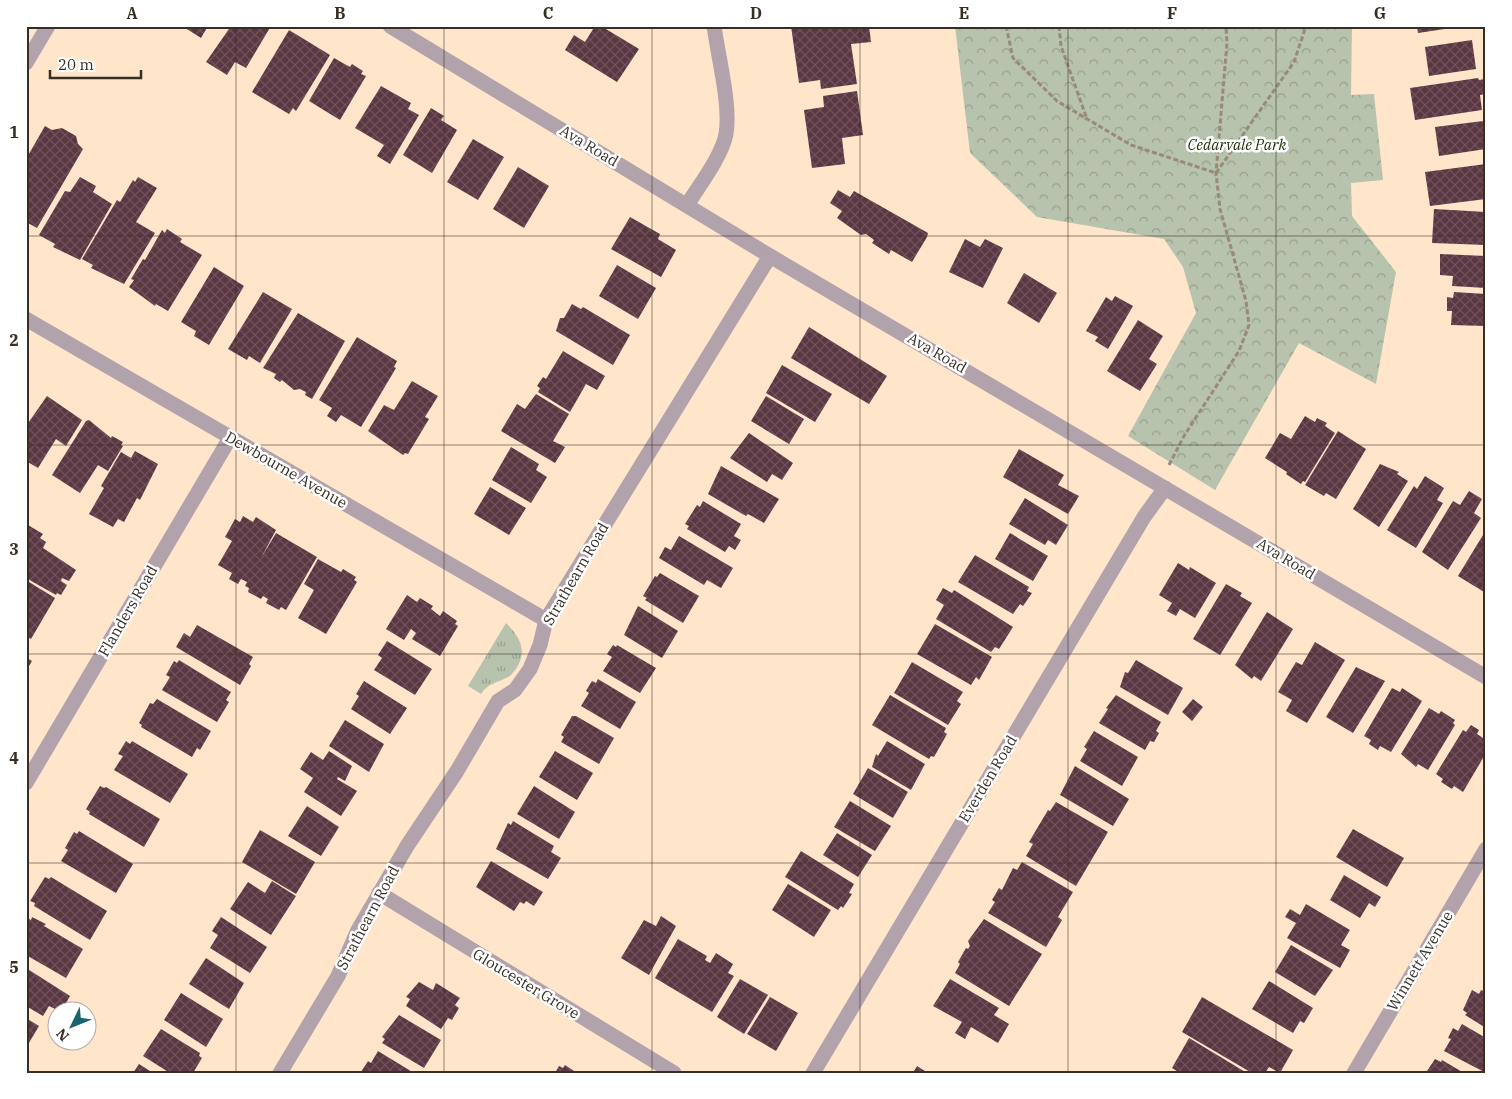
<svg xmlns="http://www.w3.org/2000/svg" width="1512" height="1099" font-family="'IBM Plex Serif',serif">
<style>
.grass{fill:url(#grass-tufts)}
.park{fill:url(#park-crowns)}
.building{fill:url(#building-cross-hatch)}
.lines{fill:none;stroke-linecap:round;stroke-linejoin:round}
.path{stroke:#9a8977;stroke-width:3;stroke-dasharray:5 2.5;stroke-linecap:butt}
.minor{stroke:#b1a2ab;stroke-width:15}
.grid{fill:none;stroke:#372e24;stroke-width:1;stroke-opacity:0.55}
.labels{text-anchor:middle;stroke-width:5;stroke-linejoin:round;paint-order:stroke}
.park-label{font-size:15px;font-style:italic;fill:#1f3005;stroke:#fff}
.street-label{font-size:15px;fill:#372e24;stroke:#fff}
.neatline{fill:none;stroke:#372e24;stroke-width:2}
.grid-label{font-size:16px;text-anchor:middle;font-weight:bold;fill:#372e24}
</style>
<defs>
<pattern id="grass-tufts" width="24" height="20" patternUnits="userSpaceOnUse" patternTransform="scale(1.25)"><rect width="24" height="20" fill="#b7c3ac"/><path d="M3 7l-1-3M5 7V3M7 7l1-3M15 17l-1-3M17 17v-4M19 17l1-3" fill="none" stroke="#969f8c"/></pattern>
<pattern id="park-crowns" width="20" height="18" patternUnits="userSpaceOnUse" patternTransform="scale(1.25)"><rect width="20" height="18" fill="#b7c3ac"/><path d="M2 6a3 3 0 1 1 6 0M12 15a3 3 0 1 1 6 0" fill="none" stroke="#969f8c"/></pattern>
<pattern id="building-cross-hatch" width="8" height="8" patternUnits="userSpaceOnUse" patternTransform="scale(1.25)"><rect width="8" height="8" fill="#5b3743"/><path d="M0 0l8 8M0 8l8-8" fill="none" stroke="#70525b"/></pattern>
</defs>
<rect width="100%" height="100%" fill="#ffe6cb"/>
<path class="grass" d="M506,623C520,637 528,651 516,669C513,672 511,676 508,677C497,683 488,683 481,694L468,686Z"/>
<polygon class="park" points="955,26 1352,26 1351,95 1374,94 1383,180 1351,183 1352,216 1396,272 1376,384 1299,343 1215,490 1128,436 1196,313 1183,267 1164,239 1037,217 970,153"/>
<g class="building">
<polygon points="182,26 208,26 201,38"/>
<polygon points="231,26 271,26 246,68 235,62 227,75 206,62"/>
<polygon points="595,26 601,26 639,49 617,82 565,50 574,35 585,42"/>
<polygon points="791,26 869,26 871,42 851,44 857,84 821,89 820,80 799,83"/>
<polygon points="1417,26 1458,26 1458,27 1418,33"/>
<polygon points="289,30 330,55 296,111 293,108 289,114 252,92"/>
<polygon points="1472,40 1476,69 1429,76 1425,47"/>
<polygon points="334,58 350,67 352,64 363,71 361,74 366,76 340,120 309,101"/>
<polygon points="1478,78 1479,80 1485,79 1486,87 1486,94 1480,95 1482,110 1415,120 1410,88"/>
<polygon points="381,86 411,103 408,109 419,115 390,164 377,156 384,145 355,128"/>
<polygon points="857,91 863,135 842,138 845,164 812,168 804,110 824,107 823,96"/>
<polygon points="431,108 444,116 441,120 457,130 432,173 403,155"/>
<polygon points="1483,121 1486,149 1439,156 1435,127"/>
<polygon points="45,126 52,130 62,128 76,136 78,144 83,149 37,228 26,222 26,159"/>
<polygon points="473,139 504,157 478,200 447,182"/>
<polygon points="1486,164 1486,199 1430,206 1425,172"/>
<polygon points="518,167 549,186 524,228 493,209"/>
<polygon points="80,177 96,186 93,192 112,204 80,260 53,247 55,244 39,235 65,191 70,192"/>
<polygon points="138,177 157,188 136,222 155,233 124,284 91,268 93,265 82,259 117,200 120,202 133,180 135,182"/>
<polygon points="838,190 850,197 854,191 928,233 927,237 912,262 891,250 889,254 872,243 874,240 866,234 861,235 837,218 842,211 830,203"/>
<polygon points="1434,209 1486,212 1486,245 1432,243"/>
<polygon points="630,217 660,234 658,239 676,250 661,277 611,249"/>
<polygon points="167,229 182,239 180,242 202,255 168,311 156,304 155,306 129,287 134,280 131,279 143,259 145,260 162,230 165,233"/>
<polygon points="965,239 980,247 985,239 1003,248 983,288 949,272"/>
<polygon points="1440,254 1486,256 1486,288 1452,286 1453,276 1440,275"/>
<polygon points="617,265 656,288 638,319 599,296"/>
<polygon points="214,267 244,286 209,345 194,336 196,331 181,322"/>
<polygon points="1024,273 1057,293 1039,323 1007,303"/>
<polygon points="263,292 292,309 260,363 249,356 247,360 228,349"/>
<polygon points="1454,292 1486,294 1486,326 1451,325 1452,311 1447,311 1447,297 1453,298"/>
<polygon points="1115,296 1133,306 1108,349 1095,341 1098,337 1086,331 1106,297 1112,301"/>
<polygon points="572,304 581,309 583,307 630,335 613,365 556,331 560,318 564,318"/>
<polygon points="298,313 345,341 312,399 305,395 306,392 300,389 294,390 282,380 280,382 274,378 276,374 263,368"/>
<polygon points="1138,320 1163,336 1149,359 1157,364 1140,391 1107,371"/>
<polygon points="809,327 887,376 869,404 791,358"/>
<polygon points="357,337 397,361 394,367 396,368 361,427 341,415 336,422 327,416 332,408 319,400"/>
<polygon points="563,351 605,376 597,390 586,384 570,412 538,392 540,388 537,386 543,377 546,379"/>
<polygon points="782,365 832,394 815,422 766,393"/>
<polygon points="412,381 438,396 425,417 429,419 408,454 405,453 403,455 368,431 384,405 394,410"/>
<polygon points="536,394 569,414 553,441 565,447 555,463 501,431 517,404 525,409"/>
<polygon points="47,396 82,420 66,446 56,439 38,468 26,461 26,426"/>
<polygon points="766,396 804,419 789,444 751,421"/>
<polygon points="1305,416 1315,422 1317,418 1327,423 1325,426 1335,433 1305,482 1303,481 1301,484 1286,474 1287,472 1265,458 1280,433 1291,439"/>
<polygon points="89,420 111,438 112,436 123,442 121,445 123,446 108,471 98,465 80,493 52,475 86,421"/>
<polygon points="1338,431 1366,449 1336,499 1326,493 1324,496 1305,485"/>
<polygon points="749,433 793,463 782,480 772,474 767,482 730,458"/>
<polygon points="511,447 539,464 536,470 547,477 531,503 492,480"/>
<polygon points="1019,449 1064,475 1058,485 1079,496 1068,514 1003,477"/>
<polygon points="135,451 158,464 140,500 137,498 124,522 118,519 113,527 89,514 104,488 101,486 121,452 131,458"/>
<polygon points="1380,464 1399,472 1397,474 1408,481 1379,527 1353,509"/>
<polygon points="721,466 779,499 764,523 748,514 746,516 708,494"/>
<polygon points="1425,476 1444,488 1437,500 1443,503 1416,548 1387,530 1414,486 1417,489"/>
<polygon points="490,487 526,508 509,535 474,514"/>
<polygon points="1469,491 1482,499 1474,513 1481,518 1448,570 1422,552 1453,501 1460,505"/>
<polygon points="1025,498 1068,525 1056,545 1048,540 1045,545 1009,524"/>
<polygon points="703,501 741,524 734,536 741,540 735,550 729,546 725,552 687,529 689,526 685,524 697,505 700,507"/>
<polygon points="243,516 253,522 256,517 276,530 261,558 276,533 317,557 286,610 281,607 279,610 266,603 268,599 263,596 261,599 248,592 249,588 245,586 247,582 241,579 238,584 229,579 232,573 218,565 232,541 225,537 235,519 240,522"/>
<polygon points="28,525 43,534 40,538 46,542 43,548 76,570 69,581 62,578 61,581 67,585 61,595 57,593 56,595 26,578"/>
<polygon points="1486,530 1486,590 1484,592 1458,576"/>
<polygon points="1010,533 1048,556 1033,581 995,559"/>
<polygon points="679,536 733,568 721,588 707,580 704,585 659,558 665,547 671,550"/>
<polygon points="975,555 1029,587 1027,591 1032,593 1023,606 1020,604 1013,614 958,582"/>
<polygon points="318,559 341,572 343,569 356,577 354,580 357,582 326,634 298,618 314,590 304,584"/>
<polygon points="1178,563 1189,570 1190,567 1216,583 1195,618 1180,609 1176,616 1167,611 1172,603 1159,595"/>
<polygon points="660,573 699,596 683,623 645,600 647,598 643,596 655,576 657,577"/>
<polygon points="29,582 55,598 31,639 26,636 26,587"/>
<polygon points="1226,584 1242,593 1240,596 1252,603 1220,655 1193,639"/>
<polygon points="943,588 952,593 954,590 1013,627 999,649 995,647 991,652 936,619 944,605 936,600"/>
<polygon points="407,595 417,602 420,598 433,606 431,609 440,616 443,611 457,621 455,624 458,626 440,656 412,639 416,633 411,629 404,640 386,629"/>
<polygon points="638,606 678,631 662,658 624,635"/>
<polygon points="1267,612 1293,629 1261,681 1254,676 1252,679 1235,665"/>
<polygon points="935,624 992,657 979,680 976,677 971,685 917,654"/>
<polygon points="197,625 253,657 249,664 251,666 240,685 176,647 184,633 190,637"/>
<polygon points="387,641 432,669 415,695 374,670 382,658 378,655"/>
<polygon points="1315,642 1345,660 1307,723 1286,711 1292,700 1278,692 1296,662 1302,665"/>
<polygon points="613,645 616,647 617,645 656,668 640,693 603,671 612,657 607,654"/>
<polygon points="26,657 32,661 26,671"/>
<polygon points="179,660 231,692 226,700 229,702 217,722 162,690 170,677 166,675 174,661 177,663"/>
<polygon points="1136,660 1183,688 1168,715 1120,687 1125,672 1128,673"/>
<polygon points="912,662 963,692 957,701 961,704 948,725 894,693"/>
<polygon points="1356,667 1385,681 1353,733 1326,717"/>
<polygon points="598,679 636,702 620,729 581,706 589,693 586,691 592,681 596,683"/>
<polygon points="364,681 407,708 390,734 351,709 359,696 356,694"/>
<polygon points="1392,688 1400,692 1402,688 1422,701 1391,752 1380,746 1378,750 1369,744 1371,740 1364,736"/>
<polygon points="890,695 946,728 944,732 947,734 934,757 931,756 929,759 872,725"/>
<polygon points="1116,695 1161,722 1156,731 1159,733 1154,742 1150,741 1145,750 1099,723 1108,709 1106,708"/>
<polygon points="157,699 211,731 200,750 197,748 192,757 141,727 142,725 139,723 150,703 153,704"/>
<polygon points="1193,699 1203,707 1192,721 1182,712"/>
<polygon points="1429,708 1439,714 1441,711 1455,720 1453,723 1455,725 1428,770 1418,764 1416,767 1401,754"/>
<polygon points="572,716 576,716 614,738 599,764 561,742 564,737 561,735"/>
<polygon points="345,720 384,744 369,772 329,746"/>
<polygon points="1471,725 1479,730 1477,734 1486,740 1486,753 1463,792 1454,786 1452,789 1441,782 1443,779 1436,774 1463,730 1466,732"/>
<polygon points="1094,731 1138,757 1122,786 1080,761 1087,749 1084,747"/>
<polygon points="126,741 130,744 132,741 188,774 170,803 114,770 123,756 118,754"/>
<polygon points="887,741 925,764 911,790 872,767 876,754 878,756"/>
<polygon points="329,751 352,766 345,781 338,777 337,779 357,791 341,816 304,792 313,778 300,769 311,752 323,760"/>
<polygon points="555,751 593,773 577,800 539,777"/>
<polygon points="1075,766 1129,799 1113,826 1060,795"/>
<polygon points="868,768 908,792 893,818 853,794"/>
<polygon points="100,786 104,788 106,787 160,819 144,847 89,814 90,812 86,809"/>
<polygon points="534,786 575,812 559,839 517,814"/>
<polygon points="850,801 891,826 875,851 834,827"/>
<polygon points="1056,802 1108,832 1076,886 1026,856 1033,844 1029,842 1048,810 1050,811"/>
<polygon points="307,806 339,827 321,856 288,836"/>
<polygon points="513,821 554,846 551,852 561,858 548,879 496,849 508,823 511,825"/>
<polygon points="1353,829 1404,858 1387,887 1336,857"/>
<polygon points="260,830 315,862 296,894 242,862"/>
<polygon points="79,831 133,864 116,893 61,861 68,850 65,848 74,832 77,834"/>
<polygon points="837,833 872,855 858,877 823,855"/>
<polygon points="801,851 854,884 849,893 852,894 843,908 841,906 838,910 785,877"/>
<polygon points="491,861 543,892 534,906 526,901 524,904 520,902 514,911 476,887"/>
<polygon points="1022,862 1073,892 1058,917 1062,920 1046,947 988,913 995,902 992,900 999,888 1002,890 1013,868 1017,870"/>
<polygon points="1344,875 1381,897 1375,907 1369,903 1360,918 1330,900"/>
<polygon points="45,877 49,879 51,877 107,911 90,940 34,906 35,903 30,901"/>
<polygon points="272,881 296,896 271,935 230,909 248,882 265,893"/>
<polygon points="788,884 831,910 814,937 772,910"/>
<polygon points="1306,904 1350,930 1341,945 1350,950 1340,968 1287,938 1296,923 1285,917 1290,909 1300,915"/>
<polygon points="661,916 676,926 649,975 621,958 644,920 656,926"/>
<polygon points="26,917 31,920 32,917 46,924 44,926 83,949 66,978 26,955"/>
<polygon points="221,917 267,947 250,973 210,948 218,935 212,931"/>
<polygon points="984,919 1042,954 1009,1006 955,973 960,964 958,962 966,948 968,949 970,946 968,941"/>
<polygon points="678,939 707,956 705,960 710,963 716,953 733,964 728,973 734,976 712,1012 655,978"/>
<polygon points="1291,945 1333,970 1315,996 1275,972"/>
<polygon points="206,958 244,983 229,1009 189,984"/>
<polygon points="26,968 70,996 61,1012 49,1006 43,1016 26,1006"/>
<polygon points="740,979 768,995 744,1034 717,1017"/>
<polygon points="950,979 999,1008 994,1015 1009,1024 998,1043 971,1027 965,1039 955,1033 962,1022 933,1006"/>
<polygon points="1269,981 1313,1008 1304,1023 1300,1021 1293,1033 1252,1009"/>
<polygon points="419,982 433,990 436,983 460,998 455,1005 459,1008 452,1020 448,1018 441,1029 406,1006 410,999 406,997"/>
<polygon points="1472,990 1479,994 1481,990 1486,992 1486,1028 1465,1015 1467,1013 1463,1010"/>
<polygon points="181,993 223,1019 206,1047 164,1020"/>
<polygon points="770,997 798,1013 776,1051 747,1034"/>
<polygon points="1202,997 1293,1050 1280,1073 1269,1067 1265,1073 1252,1073 1182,1032"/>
<polygon points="399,1015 441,1040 424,1068 382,1043 385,1039 382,1037"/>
<polygon points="26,1018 39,1026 26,1048"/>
<polygon points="1462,1024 1486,1038 1486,1073 1444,1051 1451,1039 1448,1038 1453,1028 1458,1031"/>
<polygon points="161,1029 200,1053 199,1056 202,1058 193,1073 170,1073 143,1056"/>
<polygon points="1189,1038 1247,1073 1180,1073 1172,1068"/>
<polygon points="378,1051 414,1073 361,1072 368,1061 371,1063"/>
<polygon points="1435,1059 1441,1062 1442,1060 1464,1073 1431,1073 1427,1071"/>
<polygon points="139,1064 153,1073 133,1073"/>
<polygon points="565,1065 577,1073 555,1073 559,1066 563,1068"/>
<polygon points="917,1066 928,1073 913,1073"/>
</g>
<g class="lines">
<g class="path">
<polyline points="1006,26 1013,58 1057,101 1131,145 1216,173 1294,62 1306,26"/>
<polyline points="1059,26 1061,46 1087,119"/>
<polyline points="1169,465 1184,436 1239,351 1249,325 1246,301 1220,209 1216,173 1227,43 1226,26"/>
</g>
<g class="minor">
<polyline points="390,26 770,256 1486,677"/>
<polyline points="26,63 48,26"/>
<path d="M687,205C699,186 722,156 726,134C731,106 718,56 714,26"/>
<polyline points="26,319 546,620"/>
<polyline points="26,783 230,438"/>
<polyline points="379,893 674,1073"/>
<polyline points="280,1073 338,976 358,930 407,846 457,771 498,701 515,690 530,669 540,645 546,620 770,256"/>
<polyline points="813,1073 1144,517 1165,488"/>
<polyline points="1354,1073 1486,849"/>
</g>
</g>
<path class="grid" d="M236,26V1073M444,26V1073M652,26V1073M860,26V1073M1068,26V1073M1276,26V1073M26,236H1486M26,445H1486M26,654H1486M26,863H1486"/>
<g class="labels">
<g class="park-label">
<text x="1237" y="150">Cedarvale Park</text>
</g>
<g class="street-label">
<text transform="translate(589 146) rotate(31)" y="5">Ava Road</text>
<text transform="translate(937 353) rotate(30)" y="5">Ava Road</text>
<text transform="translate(286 470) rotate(30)" y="5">Dewbourne Avenue</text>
<text transform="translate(1286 559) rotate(31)" y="5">Ava Road</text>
<text transform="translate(576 574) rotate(-60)" y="5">Strathearn Road</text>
<text transform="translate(128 611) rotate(-60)" y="5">Flanders Road</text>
<text transform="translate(988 779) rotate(-59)" y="5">Everden Road</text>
<text transform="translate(368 918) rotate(-62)" y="5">Strathearn Road</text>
<text transform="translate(1420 961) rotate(-59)" y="5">Winnett Avenue</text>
<text transform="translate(526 984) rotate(31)" y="5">Gloucester Grove</text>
</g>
</g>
<rect width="1512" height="1099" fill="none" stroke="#ffffff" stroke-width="55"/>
<g transform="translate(72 1026) rotate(227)"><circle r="24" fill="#ffffff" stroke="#afaba7"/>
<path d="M0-4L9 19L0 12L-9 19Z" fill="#18646f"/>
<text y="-8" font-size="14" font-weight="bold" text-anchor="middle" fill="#372e24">N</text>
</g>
<path d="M50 70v8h91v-8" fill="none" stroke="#372e24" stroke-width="2.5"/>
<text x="58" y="70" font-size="15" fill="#372e24" stroke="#ffffff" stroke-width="4" paint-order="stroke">20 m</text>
<rect x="28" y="28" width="1456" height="1044" class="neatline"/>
<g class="grid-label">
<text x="132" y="19">A</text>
<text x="340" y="19">B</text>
<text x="548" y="19">C</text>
<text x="756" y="19">D</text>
<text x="964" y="19">E</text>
<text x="1172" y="19">F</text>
<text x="1380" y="19">G</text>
<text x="14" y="138">1</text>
<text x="14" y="346">2</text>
<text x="14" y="555">3</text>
<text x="14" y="764">4</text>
<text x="14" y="973">5</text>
</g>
</svg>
